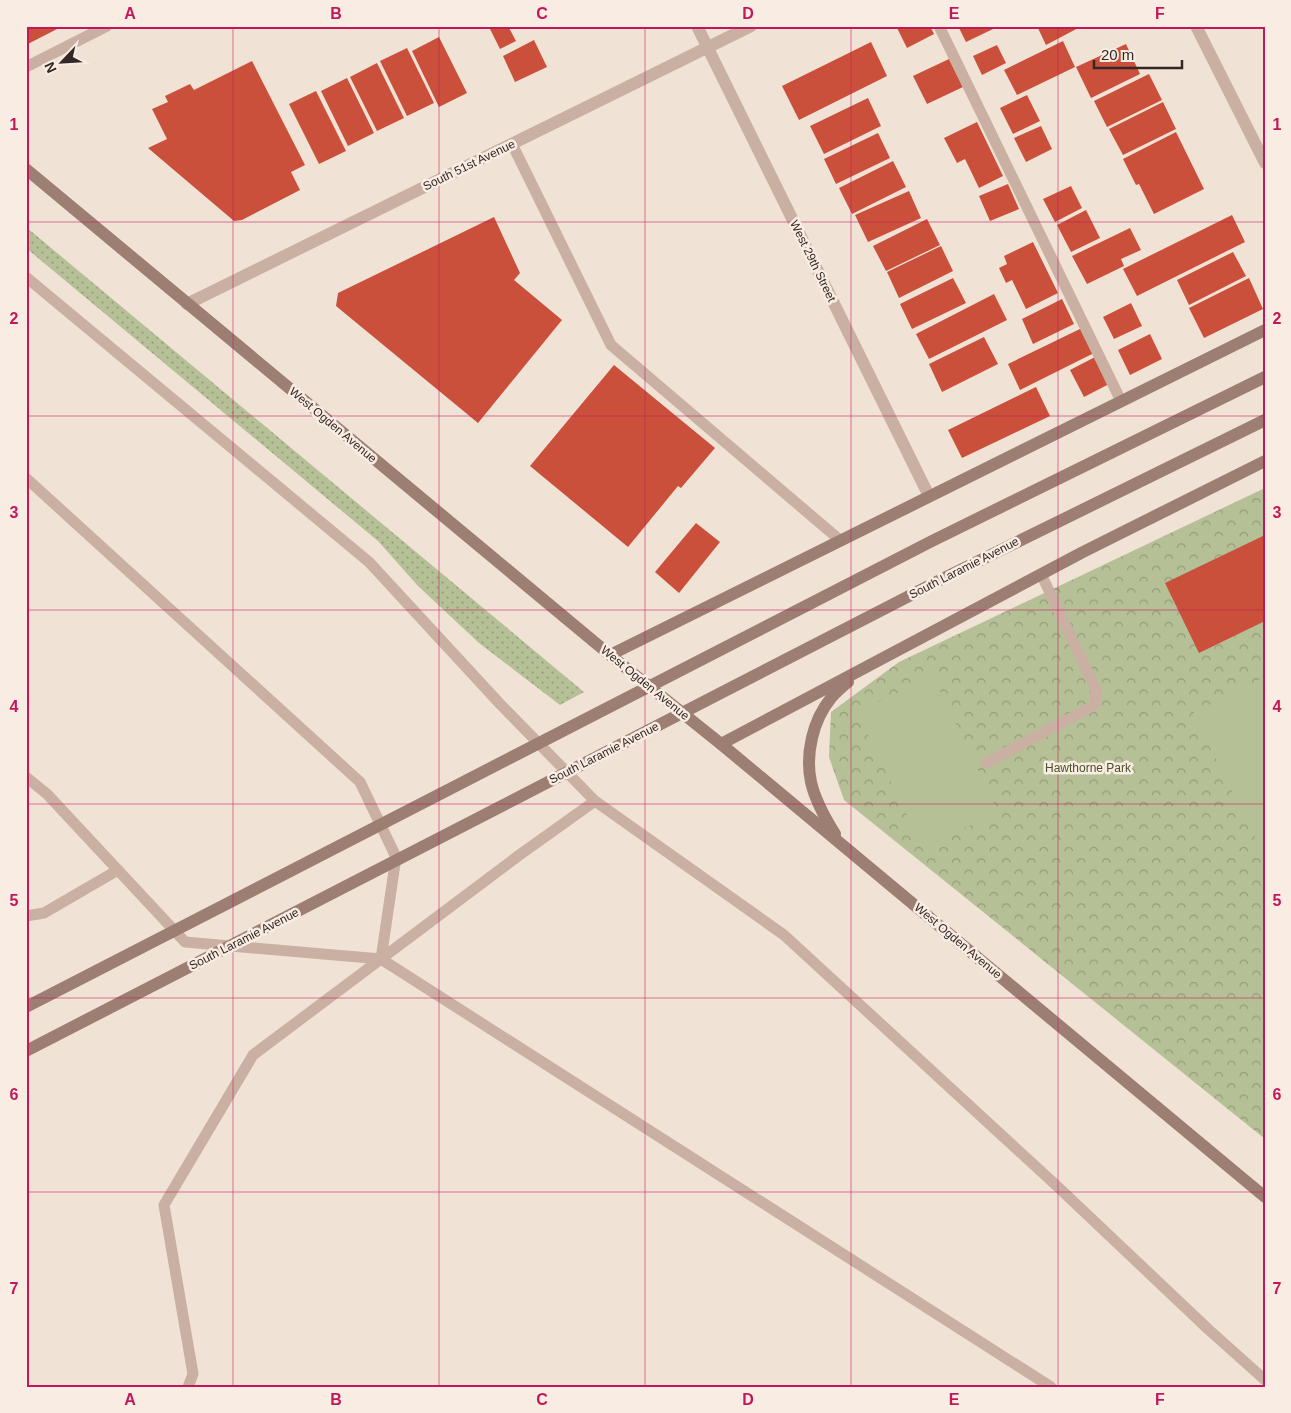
<svg xmlns="http://www.w3.org/2000/svg" width="1291" height="1413" font-family="Helvetica,sans-serif">
<style>
.grass{fill:url(#grass-dots)}
.forest{fill:url(#forest-crowns)}
.pitch{fill:#b6c096}
.building{fill:#ca503b}
.lines{fill:none;stroke-linecap:round;stroke-linejoin:round}
.lane{stroke:#c9b0a2;stroke-width:11}
.street{stroke:#c9b0a2;stroke-width:12}
.secondary{stroke:#9d7e73;stroke-width:12}
.grid{fill:none;stroke:#c2185b;stroke-width:1;stroke-opacity:0.55}
.labels{text-anchor:middle;stroke-width:5;stroke-linejoin:round;paint-order:stroke}
.street-label{font-size:12px;fill:#332825;stroke:#f9ece2}
.park-label{font-size:12px;fill:#475228;stroke:#f9ece2}
.neatline{fill:none;stroke:#c2185b;stroke-width:2}
.grid-label{font-size:16px;text-anchor:middle;font-weight:bold;fill:#c2185b}
</style>
<defs>
<pattern id="grass-dots" width="8" height="8" patternUnits="userSpaceOnUse" patternTransform="scale(1.25)"><rect width="8" height="8" fill="#b6c096"/><path d="M2 2h.1M6 6h.1" fill="none" stroke="#959c7a" stroke-width="1.8" stroke-linecap="round"/></pattern>
<pattern id="forest-crowns" width="20" height="18" patternUnits="userSpaceOnUse" patternTransform="scale(1.25)"><rect width="20" height="18" fill="#b6c096"/><path d="M2 6a3 3 0 1 1 6 0M12 15a3 3 0 1 1 6 0" fill="none" stroke="#959c7a"/></pattern>
</defs>
<rect width="100%" height="100%" fill="#f1e2d6"/>
<polygon class="grass" points="26,227 584,692 560,705 479,643 418,586 378,541 26,248"/>
<polygon class="forest" points="1265,488 1265,1139 844,800 829,757 831,712 899,662"/>
<g class="pitch">
<polygon points="933,676 998,812 923,848 857,712"/>
<polygon points="1265,677 1265,857 1193,713"/>
</g>
<g class="building">
<polygon points="26,26 58,26 59,28 26,45"/>
<polygon points="490,26 508,26 516,41 500,49 489,27"/>
<polygon points="896,26 930,26 934,34 907,48"/>
<polygon points="958,26 992,26 993,29 966,42"/>
<polygon points="1037,26 1082,26 1046,45"/>
<polygon points="439,37 467,93 439,107 412,51"/>
<polygon points="534,40 547,67 515,82 503,56"/>
<polygon points="1063,41 1075,67 1017,95 1004,70"/>
<polygon points="871,42 887,76 799,120 782,86"/>
<polygon points="1126,44 1140,74 1091,98 1076,67"/>
<polygon points="997,45 1006,63 982,75 973,56"/>
<polygon points="407,48 434,103 407,116 380,61"/>
<polygon points="949,59 963,87 927,104 913,76"/>
<polygon points="252,61 305,165 291,172 300,190 242,220 234,221 148,148 167,139 152,109 168,102 165,96 190,84 194,90"/>
<polygon points="377,63 404,118 377,131 350,77"/>
<polygon points="1149,74 1162,100 1107,127 1094,101"/>
<polygon points="347,78 374,133 348,146 321,91"/>
<polygon points="316,91 346,151 319,164 289,104"/>
<polygon points="1027,95 1040,121 1013,134 1000,108"/>
<polygon points="868,98 881,126 824,154 810,126"/>
<polygon points="1163,102 1176,129 1123,155 1109,129"/>
<polygon points="977,122 1003,176 979,188 965,159 957,163 944,138"/>
<polygon points="1041,126 1052,149 1026,162 1014,138"/>
<polygon points="1176,132 1204,189 1154,214 1139,184 1136,185 1123,159"/>
<polygon points="878,133 890,158 836,184 824,159"/>
<polygon points="893,161 906,187 852,214 839,188"/>
<polygon points="1008,184 1019,209 990,221 979,196"/>
<polygon points="1071,186 1082,208 1055,222 1043,199"/>
<polygon points="909,191 921,218 868,242 855,215"/>
<polygon points="1086,210 1100,238 1071,252 1057,225"/>
<polygon points="1232,215 1245,242 1137,296 1123,269"/>
<polygon points="494,217 520,273 514,280 562,320 478,423 336,306 338,293"/>
<polygon points="927,219 940,245 886,271 873,246"/>
<polygon points="1130,228 1141,250 1121,259 1124,266 1087,284 1072,256"/>
<polygon points="1033,242 1058,293 1026,309 1012,280 1006,283 999,268 1007,264 1004,256"/>
<polygon points="941,246 953,271 899,298 887,272"/>
<polygon points="1233,252 1246,276 1189,305 1177,280"/>
<polygon points="953,278 966,303 912,329 900,304"/>
<polygon points="1249,278 1263,309 1204,338 1189,308"/>
<polygon points="994,294 1007,320 929,359 916,334"/>
<polygon points="1062,299 1074,324 1033,344 1022,319"/>
<polygon points="1131,303 1142,326 1114,339 1103,317"/>
<polygon points="1082,328 1094,353 1020,390 1008,364"/>
<polygon points="1150,334 1162,359 1130,375 1118,350"/>
<polygon points="984,337 998,364 942,392 929,364"/>
<polygon points="1097,356 1111,383 1084,397 1070,370"/>
<polygon points="614,365 715,448 681,488 678,486 628,547 530,466"/>
<polygon points="1036,387 1050,416 962,458 948,430"/>
<polygon points="696,523 720,542 679,593 655,572"/>
<polygon points="1265,535 1265,621 1199,653 1165,583"/>
</g>
<g class="lines">
<g class="lane">
<polyline points="939,26 1121,401"/>
<polyline points="26,67 107,26"/>
<polyline points="512,144 611,345 841,541"/>
<polyline points="26,277 369,562 501,705 595,801"/>
<polyline points="26,478 360,782 396,857 381,959"/>
<polyline points="986,763 1095,705 1096,689 1041,574"/>
<polyline points="26,777 47,794 185,942 381,959 1051,1387"/>
<polyline points="26,916 44,913 118,870"/>
<polyline points="188,1387 193,1374 164,1205 253,1055 518,856 595,801 784,935 1058,1187 1208,1329 1265,1380"/>
</g>
<g class="street">
<polyline points="697,26 929,496"/>
<polyline points="1196,26 1265,163"/>
<polyline points="187,304 751,26"/>
</g>
<g class="secondary">
<polyline points="26,169 610,655 721,744 1265,1197"/>
<polyline points="610,655 1265,330"/>
<polyline points="721,744 1083,552 1265,461"/>
<path d="M835,834C825,818 815,800 811,782C805,754 813,720 831,698C836,692 842,687 848,682"/>
<polyline points="26,1007 932,541 1265,377"/>
<polyline points="26,1051 946,577 1265,420"/>
</g>
</g>
<path class="grid" d="M233,26V1387M439,26V1387M645,26V1387M851,26V1387M1058,26V1387M26,222H1265M26,416H1265M26,610H1265M26,804H1265M26,998H1265M26,1192H1265"/>
<g class="labels">
<g class="street-label">
<text transform="translate(469 165) rotate(-26)" y="4">South 51st Avenue</text>
<text transform="translate(813 261) rotate(64)" y="4">West 29th Street</text>
<text transform="translate(333 425) rotate(40)" y="4">West Ogden Avenue</text>
<text transform="translate(964 568) rotate(-27)" y="4">South Laramie Avenue</text>
<text transform="translate(645 683) rotate(39)" y="4">West Ogden Avenue</text>
<text transform="translate(604 753) rotate(-27)" y="4">South Laramie Avenue</text>
<text transform="translate(244 939) rotate(-27)" y="4">South Laramie Avenue</text>
<text transform="translate(958 941) rotate(40)" y="4">West Ogden Avenue</text>
</g>
<g class="park-label">
<text x="1088" y="772">Hawthorne Park</text>
</g>
</g>
<rect width="1291" height="1413" fill="none" stroke="#f9ece2" stroke-width="55"/>
<g transform="translate(62 62) rotate(245)" stroke="#f9ece2" stroke-width="4" paint-order="stroke">
<path d="M0-4L9 19L0 12L-9 19Z" fill="#332825"/>
<text y="-8" font-size="14" font-weight="bold" text-anchor="middle" fill="#332825">N</text>
</g>
<path d="M1094 60v8h88v-8" fill="none" stroke="#332825" stroke-width="2.5"/>
<text x="1101" y="60" font-size="15" fill="#332825" stroke="#f9ece2" stroke-width="4" paint-order="stroke">20 m</text>
<rect x="28" y="28" width="1236" height="1358" class="neatline"/>
<g class="grid-label">
<text x="130" y="19">A</text>
<text x="336" y="19">B</text>
<text x="542" y="19">C</text>
<text x="748" y="19">D</text>
<text x="954" y="19">E</text>
<text x="1160" y="19">F</text>
<text x="14" y="130">1</text>
<text x="1277" y="130">1</text>
<text x="14" y="324">2</text>
<text x="1277" y="324">2</text>
<text x="14" y="518">3</text>
<text x="1277" y="518">3</text>
<text x="14" y="712">4</text>
<text x="1277" y="712">4</text>
<text x="14" y="906">5</text>
<text x="1277" y="906">5</text>
<text x="14" y="1100">6</text>
<text x="1277" y="1100">6</text>
<text x="14" y="1294">7</text>
<text x="1277" y="1294">7</text>
<text x="130" y="1405">A</text>
<text x="336" y="1405">B</text>
<text x="542" y="1405">C</text>
<text x="748" y="1405">D</text>
<text x="954" y="1405">E</text>
<text x="1160" y="1405">F</text>
</g>
</svg>
